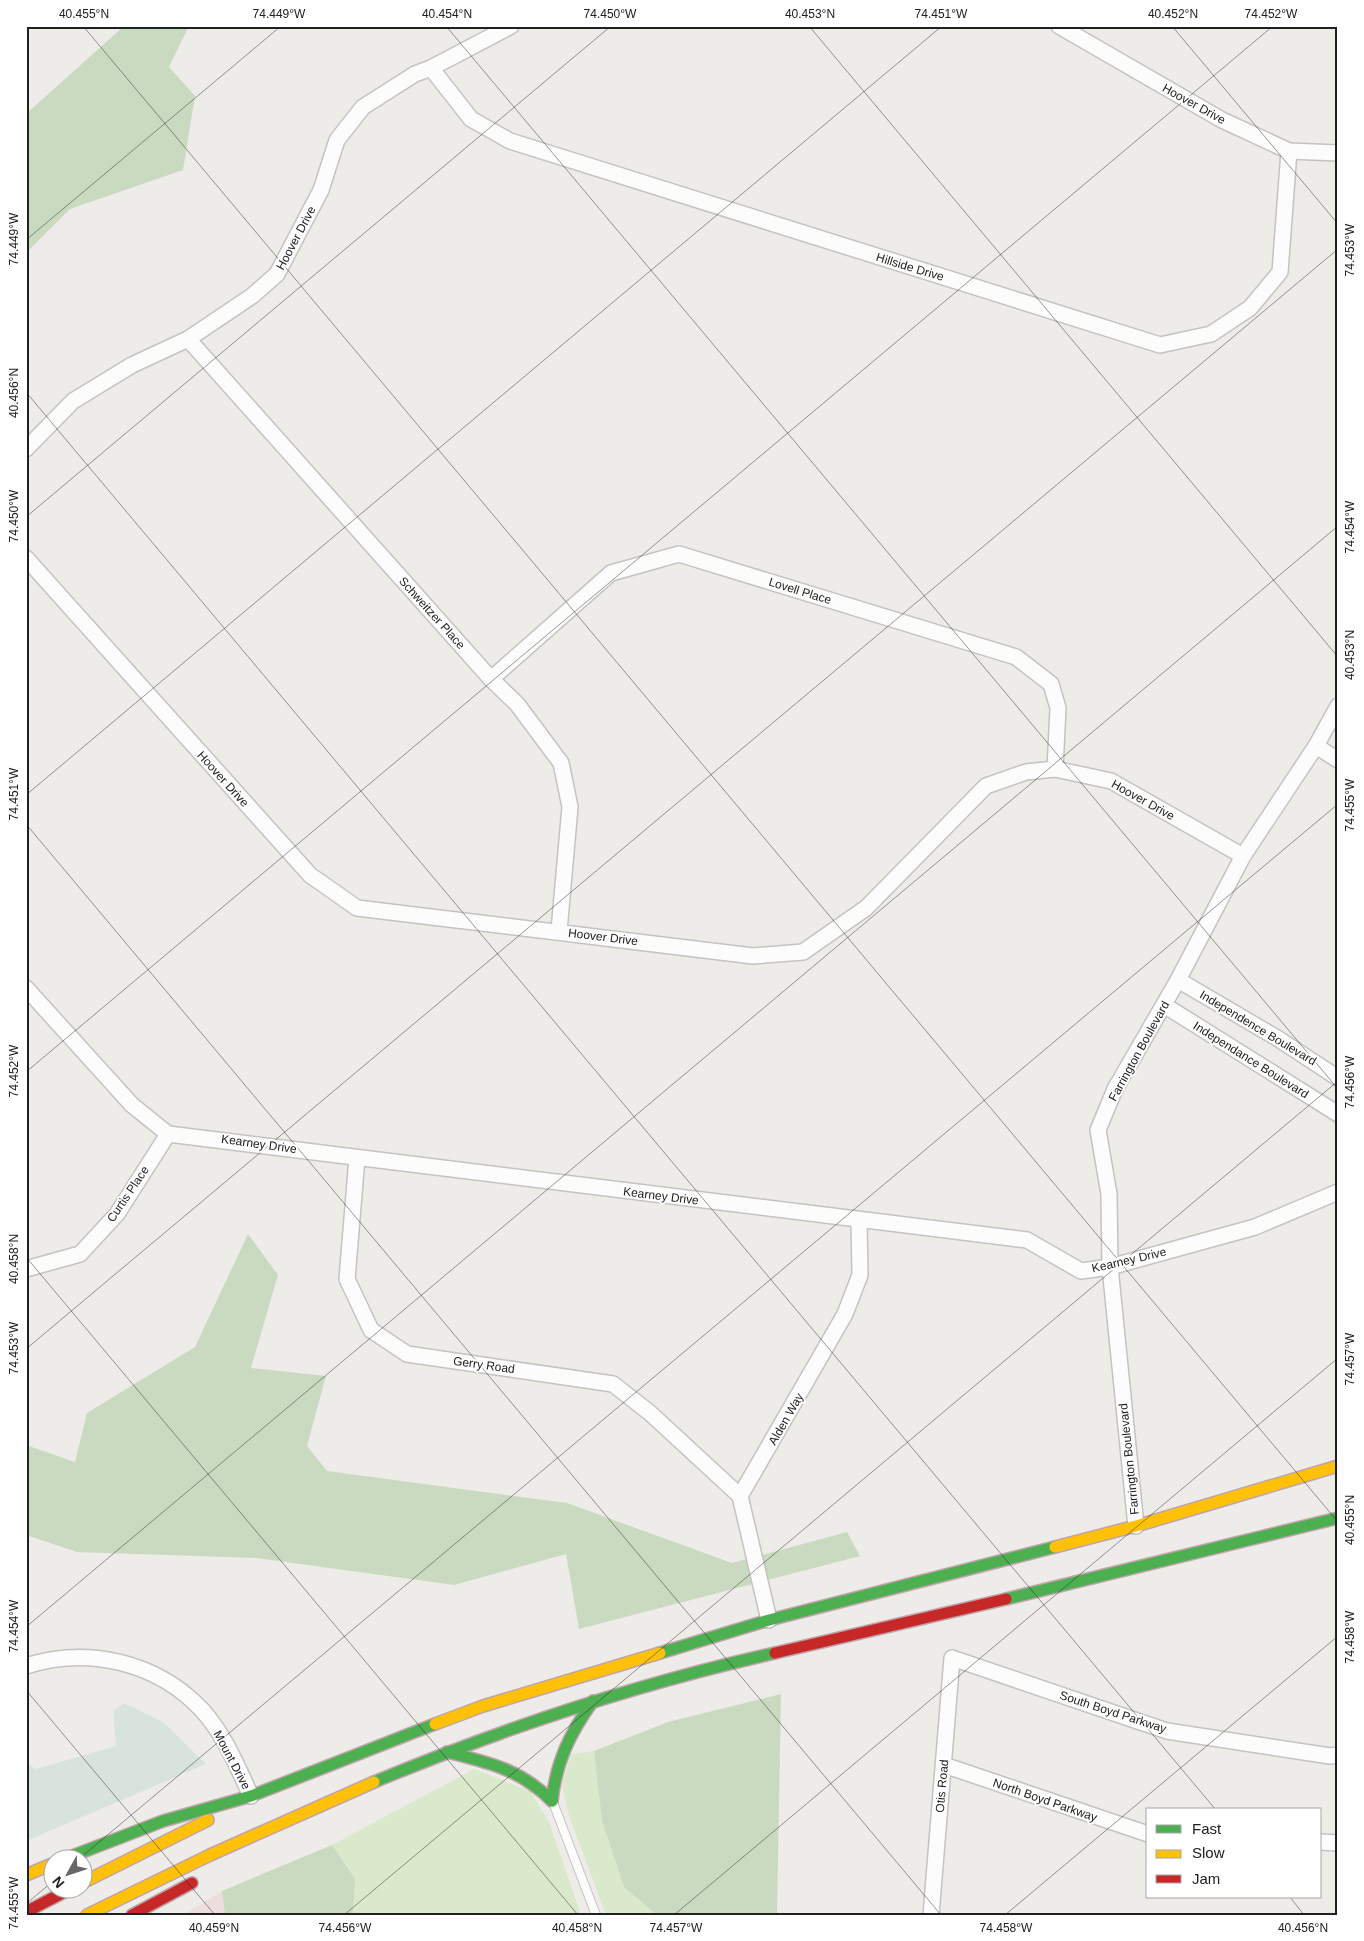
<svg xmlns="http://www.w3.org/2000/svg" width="1364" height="1941" font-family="Helvetica,sans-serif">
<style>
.commercial{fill:#ebdedc}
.grass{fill:#dae8cb}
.forest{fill:#cadac1}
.wetland{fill:#d8e3dc}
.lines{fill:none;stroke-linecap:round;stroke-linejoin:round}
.lane-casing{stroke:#c4c3c1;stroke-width:10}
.street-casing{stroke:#c4c3c1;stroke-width:18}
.fast-casing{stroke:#c0a3ab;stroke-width:14}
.slow-casing{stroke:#c0a3ab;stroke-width:14}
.jam-casing{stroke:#c0a3ab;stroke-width:14}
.lane{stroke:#fcfcfc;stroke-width:8}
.street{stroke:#fcfcfc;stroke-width:15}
.fast{stroke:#4caf50;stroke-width:11}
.slow{stroke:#ffc107;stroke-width:11}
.jam{stroke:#c62828;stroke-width:11}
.ticks{fill:none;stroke:#202020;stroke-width:1;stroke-opacity:0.45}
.labels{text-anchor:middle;stroke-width:4;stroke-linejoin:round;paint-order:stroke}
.street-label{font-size:12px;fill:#202020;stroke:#fff}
.neatline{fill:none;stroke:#202020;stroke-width:2}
.ticks-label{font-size:12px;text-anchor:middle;fill:#202020}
</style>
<rect width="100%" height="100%" fill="#eeece9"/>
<polygon class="commercial" points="222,1891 225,1915 183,1915"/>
<g class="grass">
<polygon points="594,1751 602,1821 624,1887 657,1915 606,1915 569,1816 562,1786 571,1754"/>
<polygon points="474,1769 530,1791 549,1822 581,1915 353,1915 355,1879 332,1845"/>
</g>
<g class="forest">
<polygon points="124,26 189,26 169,67 195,96 183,170 70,209 26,253 26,114"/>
<polygon points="248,1234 278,1275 251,1368 326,1376 307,1446 327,1471 567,1503 732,1563 847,1532 860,1556 579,1629 566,1554 454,1585 256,1558 77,1552 26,1535 26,1445 75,1462 87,1413 195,1347"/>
<polygon points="781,1694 777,1915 657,1915 624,1887 602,1821 594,1751 668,1722"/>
<polygon points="332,1845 355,1879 353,1915 225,1915 222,1891"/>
</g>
<polygon class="wetland" points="124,1703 163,1722 206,1764 26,1841 26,1763 36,1769 116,1746 113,1711"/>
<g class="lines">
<defs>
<polyline id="lane" points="554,1805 596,1915"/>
<g id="street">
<polyline points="1059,26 1222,120 1289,151 1338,153"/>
<polyline points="431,68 471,119 510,141 1160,345 1211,334 1250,308 1280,272 1289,151"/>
<polyline points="188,339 491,679 517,704 561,763 570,807 559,931"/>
<polyline points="26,449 73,401 132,365 188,339 252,296 277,274 321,190 337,140 363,107 415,74 431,68 511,26"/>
<polyline points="26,558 310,875 357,908 753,956 803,952 866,908 986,786 1026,772 1055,769 1111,781 1243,856"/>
<polyline points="491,679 611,573 679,554 1016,657 1051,684 1058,708 1055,769"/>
<polyline points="1316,746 1338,760"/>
<polyline points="1178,980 1277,1038 1338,1078"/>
<polyline points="26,988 132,1105 168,1134 1027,1240 1081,1271 1110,1267 1255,1227 1338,1192"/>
<polyline points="1164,1005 1338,1114"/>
<polyline points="357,1158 347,1279 371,1330 407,1354 613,1384 650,1413 740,1496"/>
<polyline points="26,1269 80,1254 117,1214 168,1134"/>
<polyline points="1136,1526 1110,1267 1109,1194 1098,1130 1115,1089 1178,980 1243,856 1316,746 1338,706"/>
<polyline points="769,1620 740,1496 845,1314 860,1275 859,1221"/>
<path d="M26,1666C88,1646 157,1662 202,1710C224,1734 237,1766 251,1796"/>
<polyline points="944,1765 1148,1834"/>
<polyline points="1320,1842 1338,1843"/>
<polyline points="931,1915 952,1658 1167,1731 1330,1756 1338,1755"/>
</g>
<g id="fast">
<polyline points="1006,1599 1338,1518"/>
<polyline points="660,1653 769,1620 1055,1547"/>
<path d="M447,1752C490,1763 520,1769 552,1801"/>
<path d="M374,1782C504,1728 637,1684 775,1653"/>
<path d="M552,1801C556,1762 570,1733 593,1701"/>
<polyline points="67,1858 163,1821 251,1796 435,1724"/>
</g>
<g id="slow">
<polyline points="1055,1547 1136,1526 1338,1466"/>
<polyline points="435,1724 483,1706 660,1653"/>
<polyline points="26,1875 52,1864"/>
<polyline points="82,1883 208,1820"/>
<polyline points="87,1915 210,1855 374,1782"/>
</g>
<g id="jam">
<polyline points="775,1653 1006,1599"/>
<polyline points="26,1912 72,1888"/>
<polyline points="132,1915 192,1883"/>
</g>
</defs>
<use href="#lane" class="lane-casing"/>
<use href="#street" class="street-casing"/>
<use href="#fast" class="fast-casing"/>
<use href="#slow" class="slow-casing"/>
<use href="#jam" class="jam-casing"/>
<use href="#lane" class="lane"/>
<use href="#street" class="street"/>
<use href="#fast" class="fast"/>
<use href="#slow" class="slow"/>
<use href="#jam" class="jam"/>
</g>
<path class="ticks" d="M83,26L1338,1522M446,26L1338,1089M809,26L1338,657M1172,26L1338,224M26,240L281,26M26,392L1216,1810M26,517L611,26M26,795L942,26M26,824L941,1915M26,1072L1273,26M26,1257L578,1915M26,1349L1338,249M26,1627L1338,526M26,1690L215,1915M80,1858L1338,804M1290,1897L1304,1915M26,1904L52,1882M344,1915L1338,1081M674,1915L1338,1358M1005,1915L1338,1636M1336,1915L1338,1913"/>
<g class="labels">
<g class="street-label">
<text transform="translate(1194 104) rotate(29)" y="4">Hoover Drive</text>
<text transform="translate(296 238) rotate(-62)" y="4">Hoover Drive</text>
<text transform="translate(910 267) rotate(17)" y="4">Hillside Drive</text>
<text transform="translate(800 591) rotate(17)" y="4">Lovell Place</text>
<text transform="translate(432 613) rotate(48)" y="4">Schweitzer Place</text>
<text transform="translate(223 779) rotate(48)" y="4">Hoover Drive</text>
<text transform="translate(1143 800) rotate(29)" y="4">Hoover Drive</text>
<text transform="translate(603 937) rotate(7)" y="4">Hoover Drive</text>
<text transform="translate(1258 1028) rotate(31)" y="4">Independence Boulevard</text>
<text transform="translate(1139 1051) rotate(-61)" y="4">Farrington Boulevard</text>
<text transform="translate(1251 1060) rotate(32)" y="4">Independance Boulevard</text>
<text transform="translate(259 1144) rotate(8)" y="4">Kearney Drive</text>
<text transform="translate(128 1194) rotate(-56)" y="4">Curtis Place</text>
<text transform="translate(661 1196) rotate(7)" y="4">Kearney Drive</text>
<text transform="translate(1129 1260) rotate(-13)" y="4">Kearney Drive</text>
<text transform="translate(484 1365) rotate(8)" y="4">Gerry Road</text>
<text transform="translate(786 1419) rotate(-60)" y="4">Alden Way</text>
<text transform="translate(1129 1459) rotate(-96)" y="4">Farrington Boulevard</text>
<text transform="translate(1113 1712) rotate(18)" y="4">South Boyd Parkway</text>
<text transform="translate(232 1760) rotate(62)" y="4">Mount Drive</text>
<text transform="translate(942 1786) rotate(-85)" y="4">Otis Road</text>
<text transform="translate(1045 1800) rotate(19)" y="4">North Boyd Parkway</text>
</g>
</g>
<rect width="1364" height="1941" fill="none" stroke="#ffffff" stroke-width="55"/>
<rect x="1146" y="1808" width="175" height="90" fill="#ffffff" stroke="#a6a6a6"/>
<rect x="1156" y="1825" width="25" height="8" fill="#4caf50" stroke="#a6a6a6"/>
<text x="1192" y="1834" font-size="15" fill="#202020">Fast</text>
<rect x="1156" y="1850" width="25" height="8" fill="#ffc107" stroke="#a6a6a6"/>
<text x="1192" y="1858" font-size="15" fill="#202020">Slow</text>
<rect x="1156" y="1875" width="25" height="8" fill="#c62828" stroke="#a6a6a6"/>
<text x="1192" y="1884" font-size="15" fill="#202020">Jam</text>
<g transform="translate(68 1874) rotate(230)"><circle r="24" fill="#ffffff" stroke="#a6a6a6"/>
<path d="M0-4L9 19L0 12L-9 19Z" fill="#686766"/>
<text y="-8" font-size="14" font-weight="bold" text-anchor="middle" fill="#202020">N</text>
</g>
<rect x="28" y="28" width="1308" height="1886" class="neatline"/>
<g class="ticks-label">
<text x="84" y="18">40.455°N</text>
<text x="279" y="18">74.449°W</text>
<text x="447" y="18">40.454°N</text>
<text x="610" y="18">74.450°W</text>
<text x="810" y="18">40.453°N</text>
<text x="941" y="18">74.451°W</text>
<text x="1173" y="18">40.452°N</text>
<text x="1271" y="18">74.452°W</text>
<text transform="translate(14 239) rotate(-90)" y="4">74.449°W</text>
<text transform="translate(1350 250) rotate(-90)" y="4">74.453°W</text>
<text transform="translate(14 393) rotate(-90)" y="4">40.456°N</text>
<text transform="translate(14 516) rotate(-90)" y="4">74.450°W</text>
<text transform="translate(1350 527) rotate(-90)" y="4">74.454°W</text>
<text transform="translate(1350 655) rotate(-90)" y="4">40.453°N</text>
<text transform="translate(14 794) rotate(-90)" y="4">74.451°W</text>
<text transform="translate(1350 805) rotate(-90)" y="4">74.455°W</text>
<text transform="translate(14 1071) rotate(-90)" y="4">74.452°W</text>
<text transform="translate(1350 1082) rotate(-90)" y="4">74.456°W</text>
<text transform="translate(14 1259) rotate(-90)" y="4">40.458°N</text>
<text transform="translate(14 1348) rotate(-90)" y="4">74.453°W</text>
<text transform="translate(1350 1359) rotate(-90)" y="4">74.457°W</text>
<text transform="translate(1350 1520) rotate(-90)" y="4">40.455°N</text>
<text transform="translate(14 1626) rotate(-90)" y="4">74.454°W</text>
<text transform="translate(1350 1637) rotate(-90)" y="4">74.458°W</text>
<text transform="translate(14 1903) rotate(-90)" y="4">74.455°W</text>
<text x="214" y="1932">40.459°N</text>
<text x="345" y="1932">74.456°W</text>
<text x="577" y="1932">40.458°N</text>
<text x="676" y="1932">74.457°W</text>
<text x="1006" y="1932">74.458°W</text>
<text x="1303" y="1932">40.456°N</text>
</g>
</svg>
